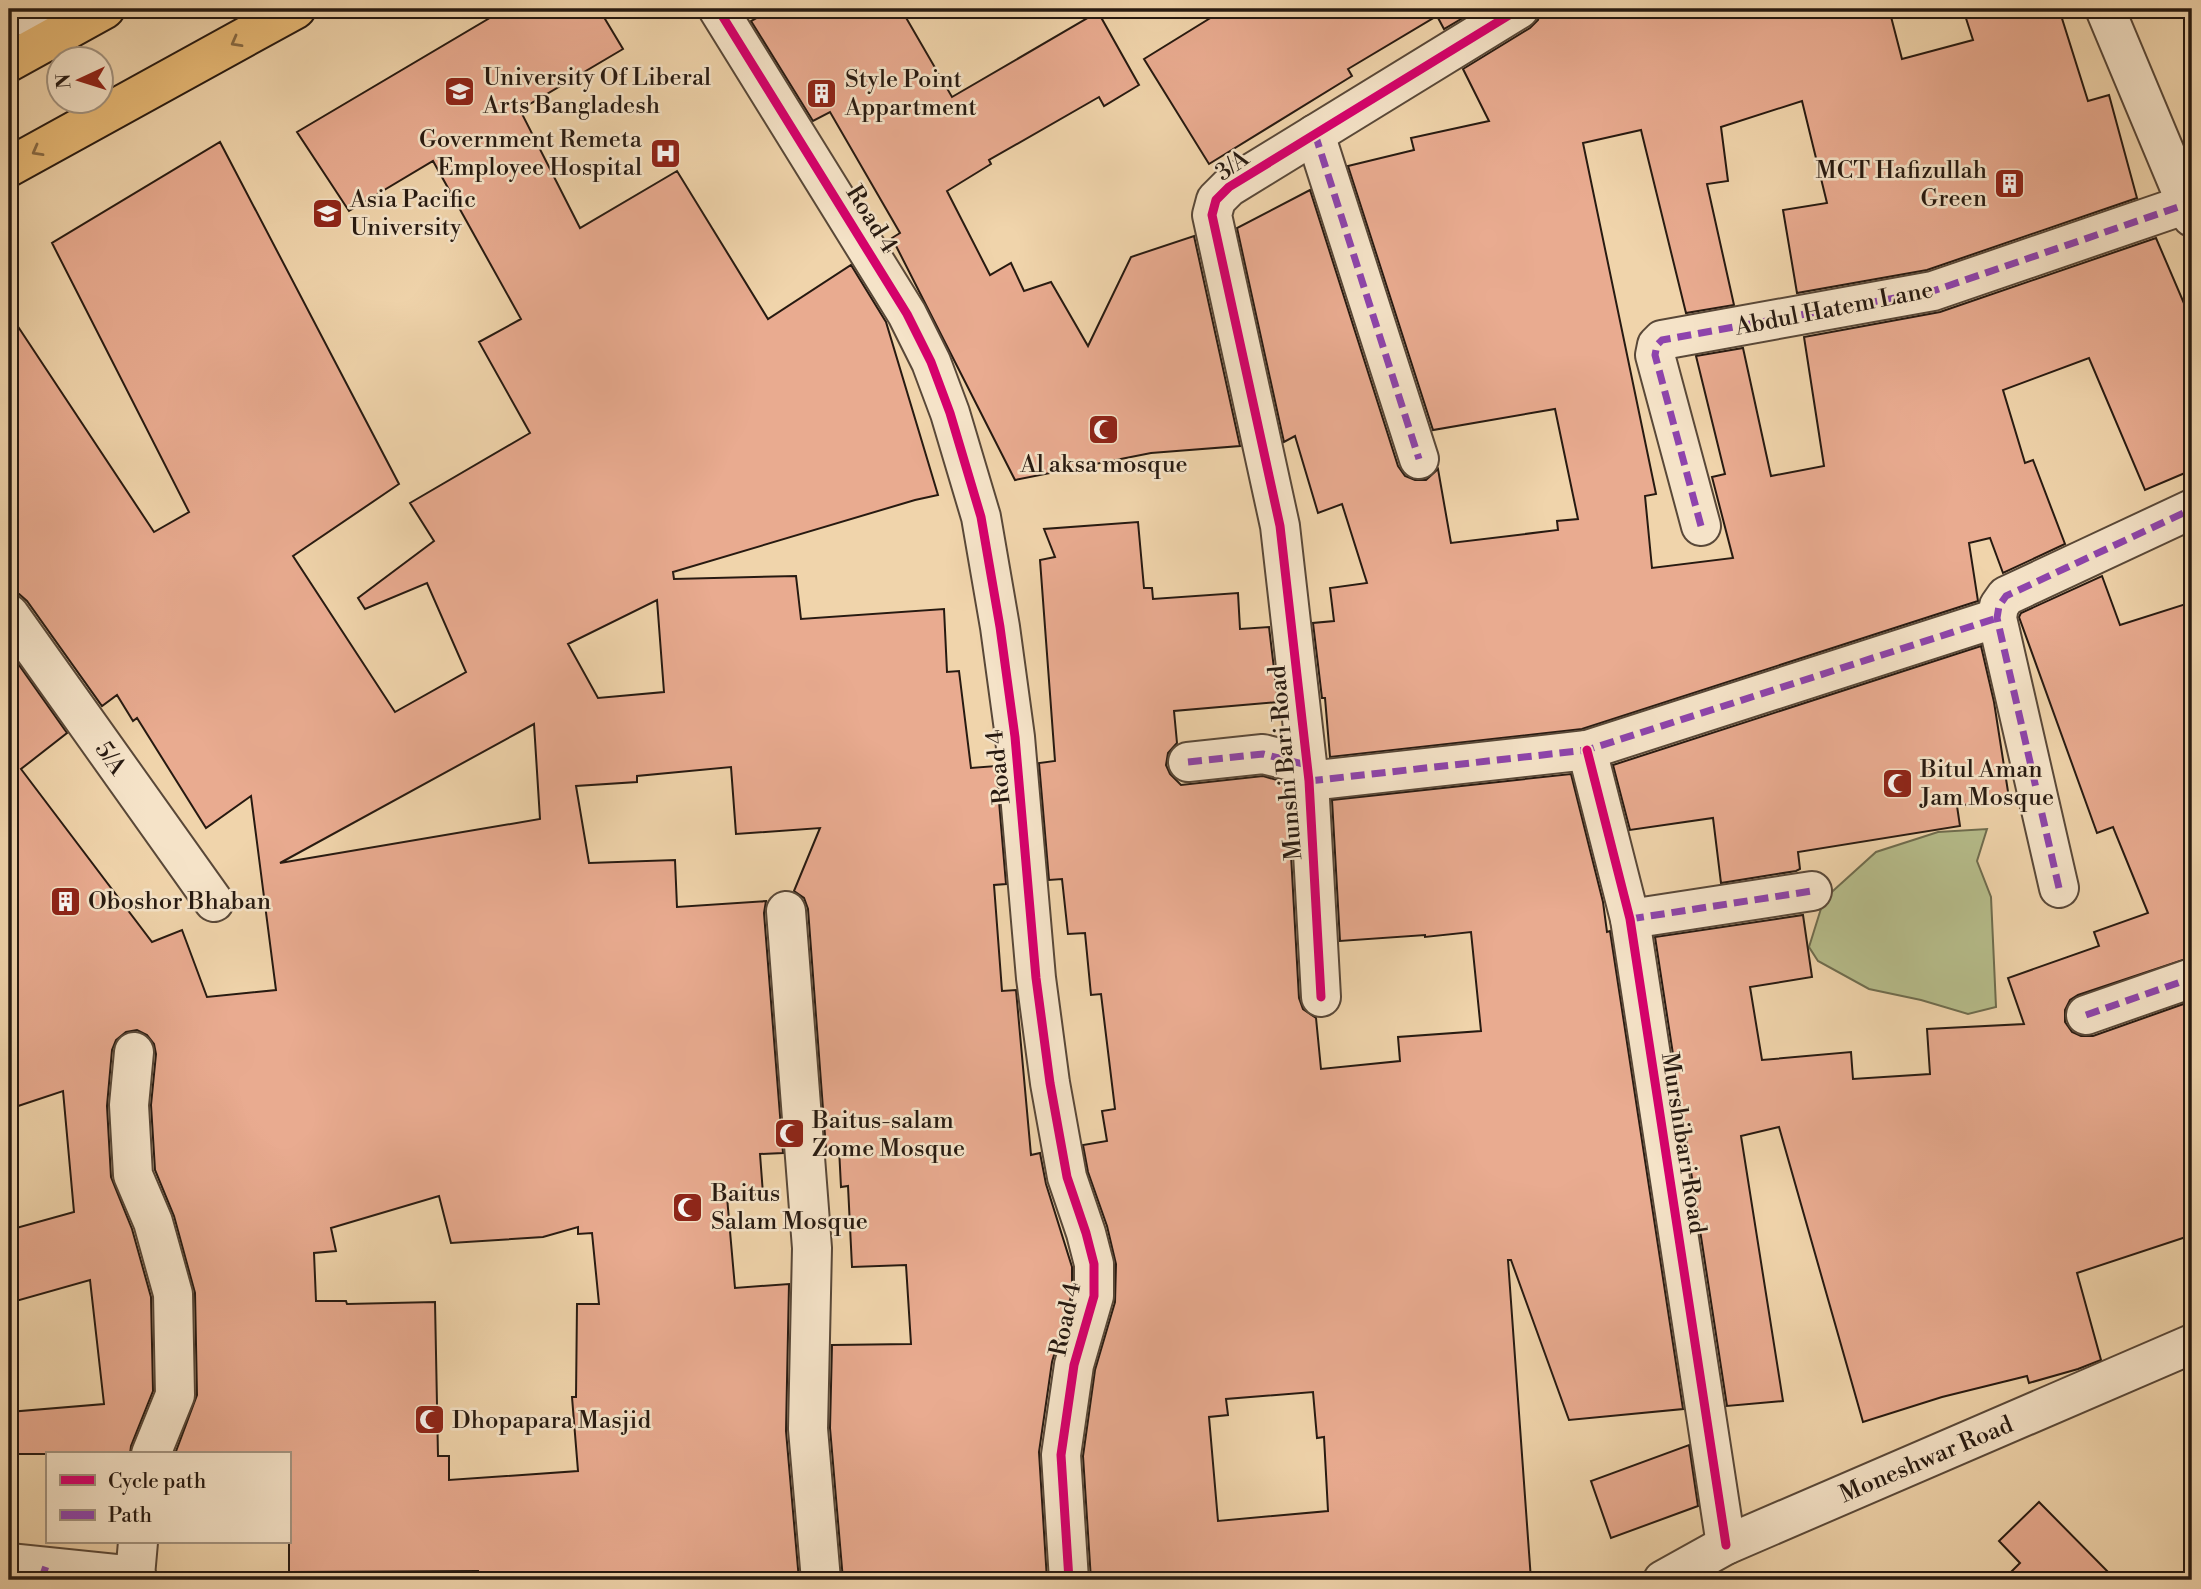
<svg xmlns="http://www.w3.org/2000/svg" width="2201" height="1589" font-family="'Libre Bodoni',serif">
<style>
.green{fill:#b6bd8b;stroke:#6e6c4e;stroke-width:2}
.building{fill:#e9ab90;stroke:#271a11;stroke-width:2;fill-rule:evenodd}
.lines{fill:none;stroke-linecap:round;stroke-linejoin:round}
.minor-casing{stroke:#594838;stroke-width:42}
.major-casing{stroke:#271a11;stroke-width:42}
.minor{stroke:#f5e3c8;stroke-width:38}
.major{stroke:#e8ba76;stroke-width:38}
.quiet{stroke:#8e44ad;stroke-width:7;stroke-dasharray:14 7;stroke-linecap:butt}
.cycleway-casing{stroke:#f5e3c8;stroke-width:13}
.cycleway{stroke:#d6006c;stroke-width:9}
.oneway{stroke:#886a44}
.labels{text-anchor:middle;stroke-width:5;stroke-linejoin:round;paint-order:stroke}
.poi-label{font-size:24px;fill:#271a11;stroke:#f5e3c8;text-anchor:start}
.street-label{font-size:24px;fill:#271a11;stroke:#f5e3c8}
</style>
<rect width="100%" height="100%" fill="#f0d4ab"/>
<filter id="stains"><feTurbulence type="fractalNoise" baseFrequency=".00286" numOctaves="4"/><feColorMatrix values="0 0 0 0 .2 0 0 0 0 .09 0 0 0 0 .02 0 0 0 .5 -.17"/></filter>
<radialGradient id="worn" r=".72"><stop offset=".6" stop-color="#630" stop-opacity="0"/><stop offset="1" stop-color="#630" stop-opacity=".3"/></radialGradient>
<polygon class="green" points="1987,829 1977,861 1991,897 1996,1007 1968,1014 1921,1000 1869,989 1818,961 1809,947 1824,899 1876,852 1938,832"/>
<g class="building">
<path d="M505,9H599L623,49L520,110L580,228L677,171L768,319L851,265L886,322L938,495L915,500L673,572L674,579L796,576L801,619L944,609L947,672L959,671L971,768L996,766L1006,884L994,885L1002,991L1016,990L1031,1155L1040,1153L1046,1184L1072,1267V1293L1052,1362L1039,1452L1047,1580H843L830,1428L832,1345L911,1344L906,1265L852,1267L848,1186L841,1187L839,1148L826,1149L808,909L804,898L794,891L820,828L736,834L731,767L637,776V782L576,786L589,863L675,860L677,907L766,901L764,913L783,1153L760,1154L763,1194L727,1197L735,1288L789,1284L786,1431L799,1580H478V1571L289,1572V1454H175L197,1395L195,1293L174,1216L155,1170L151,1105L156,1054L154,1044L147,1035L137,1030L126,1032L116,1040L112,1050L107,1106L111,1177L132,1229L151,1297L153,1391L131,1446L130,1454H9V1412L104,1404L90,1280L9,1303V1230L74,1212L63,1091L9,1109V651L67,733L21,769L152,942L182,930L207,997L276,990L251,796L206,828L137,718L133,721L117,695L102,706L27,601L19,594L9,592V313L154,532L189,512L52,243L220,142L399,484L293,556L395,712L466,672L427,583L365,609L358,598L434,541L410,503L530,433L479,342L521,319L433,161L349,211L297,132ZM657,600L664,692L598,698L568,644ZM534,724L540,819L280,863ZM439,1196L451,1243L543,1237L578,1227V1234L592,1233L599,1304H577L576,1397H572L578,1471L449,1480V1456H438L435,1302L347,1304L346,1301H316L314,1253L336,1251L331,1228Z"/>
<polygon points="773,9 901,9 952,97 1098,12 1139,85 1104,106 1099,97 989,160 991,164 947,191 990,275 1011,263 1024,291 1051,282 1088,346 1131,257 1194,236 1240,446 1151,453 1015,480 892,238 900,233 830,112 813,121 751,21"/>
<polygon points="1225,9 1478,9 1444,29 1437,16 1348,69 1352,76 1209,164 1144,59"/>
<polygon points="1541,9 1889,9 1902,59 1973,40 1963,9 2059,9 2088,101 2109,95 2137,198 1927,270 1797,293 1783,210 1827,203 1802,101 1721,127 1728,181 1707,184 1734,305 1686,313 1641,130 1583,143 1656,494 1645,496 1652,568 1733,558 1712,477 1725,474 1696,356 1743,348 1771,476 1824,466 1804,337 1940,312 2156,238 2192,322 2192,470 2145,490 2089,358 2003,390 2025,463 2033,460 2065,544 2003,573 1990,538 1969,543 1978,601 1582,729 1330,757 1325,698 1322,698 1313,623 1334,621 1330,588 1367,583 1342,504 1318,513 1295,436 1284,442 1237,228 1310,190 1398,466 1405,476 1415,480 1426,480 1438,469 1451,543 1558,530 1557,521 1578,519 1555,409 1433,430 1348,166 1414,150 1411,138 1489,121 1463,69 1530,28 1538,20"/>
<path d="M1138,522L1144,588H1152L1153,599L1238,593L1240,629L1269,627L1278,702L1174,711L1177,743L1168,753L1166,765L1170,774L1181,785L1263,776L1287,783L1299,998L1303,1009L1316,1018L1321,1069L1400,1061L1398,1037L1481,1031L1471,932L1425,937V935L1340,941L1332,800L1571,774L1603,902L1607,932L1610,931L1683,1409L1569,1420L1511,1260H1508L1531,1580H1091L1083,1456L1095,1370L1115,1302L1116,1264L1107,1226L1088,1172L1083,1145L1107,1141L1102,1111L1115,1109L1101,994L1091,995L1085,933L1068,934L1062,879L1049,880L1039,763L1055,761L1040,560L1055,557L1044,529ZM1313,1392L1317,1438L1324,1437L1328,1511L1218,1521L1209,1417L1228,1415L1226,1399Z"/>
<polygon points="2102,576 2120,625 2192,602 2192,957 2078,995 2070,1000 2065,1010 2065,1022 2072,1032 2081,1036 2093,1036 2192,1001 2192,1235 2077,1273 2101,1360 2078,1369 2029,1383 2027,1376 1942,1397 1863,1422 1779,1127 1741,1136 1783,1401 1727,1406 1655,937 1803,915 1812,977 1750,987 1762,1060 1851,1052 1853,1079 1930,1074 1927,1029 2024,1024 2008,978 2099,946 2094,932 2148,913 2113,827 2097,833 2019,617 2021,613"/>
<polygon points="1981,646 1994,702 2009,798 1957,806 1960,826 1798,852 1800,869 1796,871 1721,883 1713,818 1630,830 1613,765"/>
<polygon points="1689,1445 1698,1506 1611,1538 1591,1481"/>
<polygon points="2039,1502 2116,1580 2003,1580 2020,1563 1999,1541"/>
</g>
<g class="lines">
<defs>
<g id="minor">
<polyline points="27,9 45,42"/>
<polyline points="718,9 907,314 931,362 950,413 981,517 1000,627 1015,737 1036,978 1050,1083 1067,1177 1086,1233 1094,1264 1094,1296 1074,1365 1061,1455 1069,1580"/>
<polyline points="2105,9 2192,217"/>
<polyline points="1315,134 1419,459"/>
<polyline points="1701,526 1655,355 1657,345 1662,340 1933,291 2187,204"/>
<polyline points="9,614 214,902"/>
<polyline points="1587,750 1630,919 1726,1545"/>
<polyline points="1188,762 1263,754 1307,765"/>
<polyline points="1309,781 1587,750 1997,618"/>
<polyline points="2059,888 1997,618 1999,606 2006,596 2192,509"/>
<polyline points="786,911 812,1248 808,1429 821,1580"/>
<polyline points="1630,919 1812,891"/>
<polyline points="1321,997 1309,781 1280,526 1212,215 1216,200 1229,187 1519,9"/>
<polyline points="2086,1015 2192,978"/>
<polyline points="134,1052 129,1105 133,1175 153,1222 173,1294 175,1395 151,1454"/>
<polyline points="9,1563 135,1576 138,1580"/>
<polyline points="135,1576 138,1542"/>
<polyline points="1663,1580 1726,1545 2192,1344"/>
</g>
<g id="major">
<polyline points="9,62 105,9"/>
<polyline points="9,167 296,9"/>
</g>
</defs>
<use href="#minor" class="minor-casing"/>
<use href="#major" class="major-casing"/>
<use href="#minor" class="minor"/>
<use href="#major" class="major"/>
<g class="quiet">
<polyline points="1315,134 1419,459"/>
<polyline points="1701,526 1655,355 1657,345 1662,340 1933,291 2187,204"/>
<polyline points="1188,762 1263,754 1307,765"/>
<polyline points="1309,781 1587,750 1997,618"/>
<polyline points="2059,888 1997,618 1999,606 2006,596 2192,509"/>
<polyline points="1630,919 1812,891"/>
<polyline points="2086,1015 2192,978"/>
<polyline points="41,1580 46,1566"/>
</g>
<defs>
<g id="cycleway">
<polyline points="718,9 907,314 931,362 950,413 981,517 1000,627 1015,737 1036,978 1050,1083 1067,1177 1086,1233 1094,1264 1094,1296 1074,1365 1061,1455 1069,1580"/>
<polyline points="1587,750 1630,919 1726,1545"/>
<polyline points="1321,997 1309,781 1280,526 1212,215 1216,200 1229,187 1519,9"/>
</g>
</defs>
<use href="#cycleway" class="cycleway-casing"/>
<use href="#cycleway" class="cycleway"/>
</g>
<defs><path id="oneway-chevron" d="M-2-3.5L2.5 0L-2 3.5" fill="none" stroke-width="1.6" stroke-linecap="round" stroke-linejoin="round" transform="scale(1.75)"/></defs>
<g class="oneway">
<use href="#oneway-chevron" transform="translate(236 42) rotate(151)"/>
<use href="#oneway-chevron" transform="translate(37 151) rotate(151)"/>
</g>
<defs>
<symbol id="university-square" viewBox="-11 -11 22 22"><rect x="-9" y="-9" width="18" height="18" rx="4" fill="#8f2418" stroke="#f5e3c8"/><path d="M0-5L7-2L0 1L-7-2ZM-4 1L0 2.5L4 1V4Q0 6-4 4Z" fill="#fff"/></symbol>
<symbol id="building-square" viewBox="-11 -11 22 22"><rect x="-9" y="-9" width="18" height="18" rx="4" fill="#8f2418" stroke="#f5e3c8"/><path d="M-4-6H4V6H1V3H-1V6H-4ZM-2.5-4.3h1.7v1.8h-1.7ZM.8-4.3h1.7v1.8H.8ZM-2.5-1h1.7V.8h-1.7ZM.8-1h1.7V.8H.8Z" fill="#fff"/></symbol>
<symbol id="hospital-square" viewBox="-11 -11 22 22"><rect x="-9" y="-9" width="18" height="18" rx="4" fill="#8f2418" stroke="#f5e3c8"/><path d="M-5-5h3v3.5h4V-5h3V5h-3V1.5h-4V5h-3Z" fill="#fff"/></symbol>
<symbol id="mosque-square" viewBox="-11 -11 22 22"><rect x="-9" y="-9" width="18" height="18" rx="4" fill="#8f2418" stroke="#f5e3c8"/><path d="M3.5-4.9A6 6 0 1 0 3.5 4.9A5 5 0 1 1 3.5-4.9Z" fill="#fff"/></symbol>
</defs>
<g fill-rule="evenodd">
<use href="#university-square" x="442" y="74" width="35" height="35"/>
<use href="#building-square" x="804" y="76" width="35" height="35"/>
<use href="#hospital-square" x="648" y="136" width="35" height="35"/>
<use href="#building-square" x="1992" y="166" width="35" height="35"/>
<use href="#university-square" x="310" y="196" width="35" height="35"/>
<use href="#mosque-square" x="1086" y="412" width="35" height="35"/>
<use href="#mosque-square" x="1880" y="766" width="35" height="35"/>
<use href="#building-square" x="48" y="884" width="35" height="35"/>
<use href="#mosque-square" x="772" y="1116" width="35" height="35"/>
<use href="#mosque-square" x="670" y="1190" width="35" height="35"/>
<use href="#mosque-square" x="412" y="1402" width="35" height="35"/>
</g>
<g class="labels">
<g class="poi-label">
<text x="483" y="85">University Of Liberal<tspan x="483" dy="28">Arts Bangladesh</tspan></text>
<text x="845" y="87">Style Point<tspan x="845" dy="28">Appartment</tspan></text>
<text x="642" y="147" text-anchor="end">Government Remeta<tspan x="642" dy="28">Employee Hospital</tspan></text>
<text x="1987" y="178" text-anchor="end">MCT Hafizullah<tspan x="1987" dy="28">Green</tspan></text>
<text x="350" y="207">Asia Pacific<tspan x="350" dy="28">University</tspan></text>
<text x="1104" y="472" text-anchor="middle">Al aksa mosque</text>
<text x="1920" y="777">Bitul Aman<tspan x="1920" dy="28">Jam Mosque</tspan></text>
<text x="88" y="909">Oboshor Bhaban</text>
<text x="812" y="1128">Baitus-salam<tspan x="812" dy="28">Zome Mosque</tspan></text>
<text x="711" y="1201">Baitus<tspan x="711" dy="28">Salam Mosque</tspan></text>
<text x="452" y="1428">Dhopapara Masjid</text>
</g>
<g class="street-label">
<text transform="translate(1232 165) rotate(-35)" y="8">3/A</text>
<text transform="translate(872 219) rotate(58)" y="8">Road 4</text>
<text transform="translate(1834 308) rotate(-11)" y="8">Abdul Hatem Lane</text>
<text transform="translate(111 758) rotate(55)" y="8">5/A</text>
<text transform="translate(1285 763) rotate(-95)" y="8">Munshi Bari Road</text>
<text transform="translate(998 767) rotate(-96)" y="8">Road 4</text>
<text transform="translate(1684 1143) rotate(81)" y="8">Murshibari Road</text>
<text transform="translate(1065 1319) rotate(-78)" y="8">Road 4</text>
<text transform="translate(1926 1459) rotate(-23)" y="8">Moneshwar Road</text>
</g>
</g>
<rect width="2201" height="1589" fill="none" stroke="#f0d4ab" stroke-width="35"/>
<rect x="10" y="10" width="2180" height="1568" fill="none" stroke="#271a11" stroke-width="3.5"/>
<rect x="18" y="18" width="2166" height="1554" fill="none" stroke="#271a11" stroke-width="2"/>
<rect x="46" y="1452" width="245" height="91" fill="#f5e3c8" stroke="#a3937f" stroke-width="2"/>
<rect x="60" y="1475" width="35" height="10" fill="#d6006c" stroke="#a3937f" stroke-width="2"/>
<text x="108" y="1488" font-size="21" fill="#271a11">Cycle path</text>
<rect x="60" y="1510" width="35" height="10" fill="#8e44ad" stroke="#a3937f" stroke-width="2"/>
<text x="108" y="1522" font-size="21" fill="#271a11">Path</text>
<g transform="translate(80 80) rotate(266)"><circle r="33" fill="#f5e3c8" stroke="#a3937f" stroke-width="2"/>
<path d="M0-5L12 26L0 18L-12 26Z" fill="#8f2418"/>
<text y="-10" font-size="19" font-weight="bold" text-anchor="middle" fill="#271a11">N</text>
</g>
<rect width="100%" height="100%" filter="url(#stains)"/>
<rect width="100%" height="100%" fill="url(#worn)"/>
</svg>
